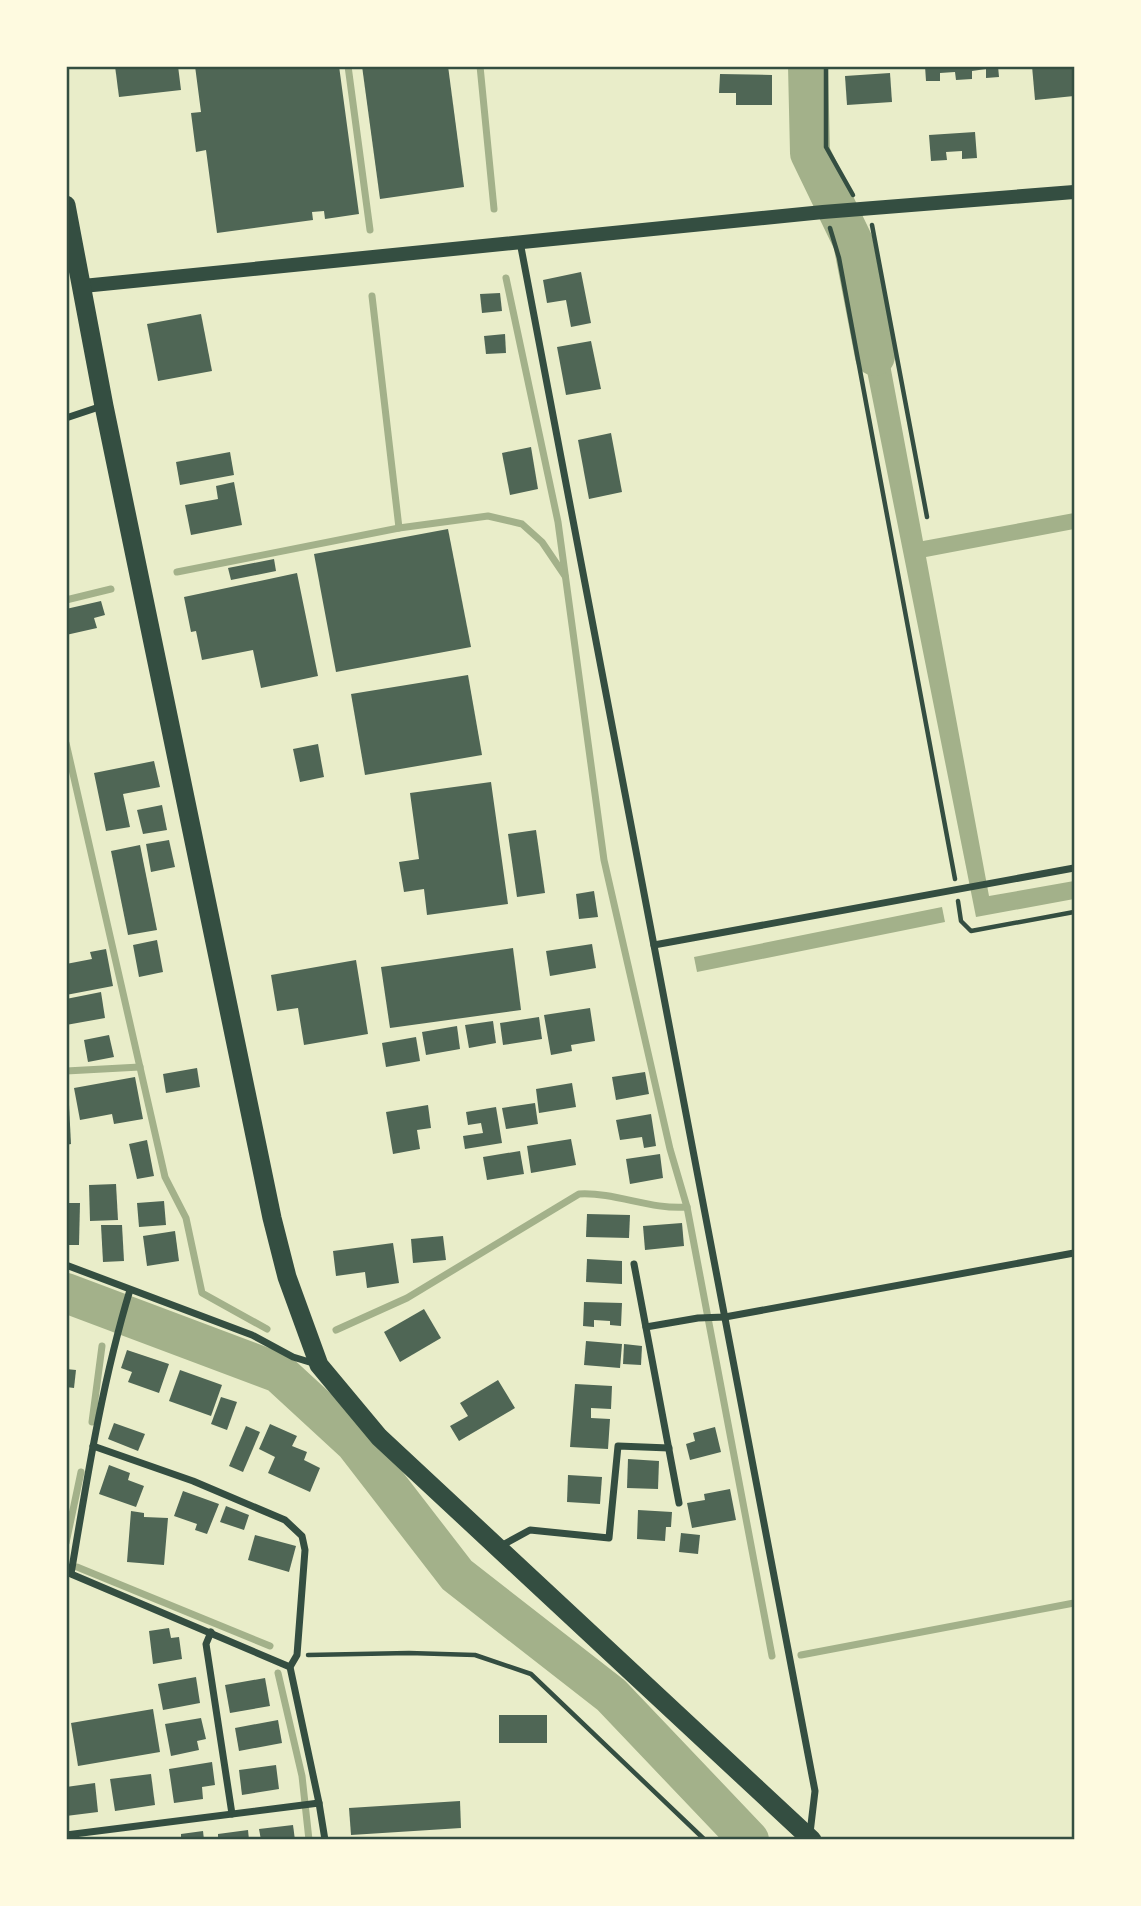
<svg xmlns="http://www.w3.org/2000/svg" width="1141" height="1906" font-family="'IBM Plex Sans',sans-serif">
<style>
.water{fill:#a3b18a}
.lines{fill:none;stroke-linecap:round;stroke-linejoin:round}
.stream{stroke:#a3b18a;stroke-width:7}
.river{stroke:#a3b18a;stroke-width:40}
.building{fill:#4f6655}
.path{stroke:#344e41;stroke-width:4.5}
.minor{stroke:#344e41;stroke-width:7}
.secondary{stroke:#344e41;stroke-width:14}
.trunk{stroke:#344e41;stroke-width:19}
.neatline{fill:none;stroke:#344e41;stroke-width:2.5}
</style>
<rect width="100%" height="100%" fill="#e9edc9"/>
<g class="water">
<polygon points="878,300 923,541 1074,513 1074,529 926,557 989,896 1074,881 1074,899 976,917 854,306"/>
<polygon points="942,907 945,922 697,972 694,957"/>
</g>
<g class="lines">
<g class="stream">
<polyline points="348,66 370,230"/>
<polyline points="480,66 494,209"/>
<polyline points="506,278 558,522 604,860 670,1149 687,1207 772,1656"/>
<polyline points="372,296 399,528"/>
<polyline points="177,572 399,528 488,516 522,524 542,542 565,576"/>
<polyline points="66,600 111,589"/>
<polyline points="66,743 165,1177 186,1218 202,1293 267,1329"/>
<polyline points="66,1071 140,1067"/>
<path d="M336,1330L407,1298L579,1194C616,1192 650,1210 687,1207"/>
<polyline points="92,1422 102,1346"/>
<polyline points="66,1543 81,1472"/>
<polyline points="77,1567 270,1646"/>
<polyline points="801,1655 1074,1603"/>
<polyline points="278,1673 302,1776 309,1840"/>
</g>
<g class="river">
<polyline points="808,66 810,153 853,242 875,356"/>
<polyline points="66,1293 279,1373 355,1443 457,1575 611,1695 749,1840"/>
</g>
</g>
<g class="building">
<polygon points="115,66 178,66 181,90 119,97"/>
<polygon points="195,66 339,66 359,214 325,219 324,211 312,212 313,220 217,233 206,150 196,152 191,113 201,112"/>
<polygon points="362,66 448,66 464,187 380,199"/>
<polygon points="925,66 998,66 999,77 986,78 986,69 972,71 972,79 956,80 955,72 940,73 940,81 926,81"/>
<polygon points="1032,66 1074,66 1074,96 1035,100"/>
<polygon points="890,73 892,102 847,105 845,76"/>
<polygon points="720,74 772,75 772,105 736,105 736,93 719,93"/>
<polygon points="975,132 977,158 962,159 962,151 946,152 947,160 931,161 929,135"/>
<polygon points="581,272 591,323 571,327 566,300 547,303 543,280"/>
<polygon points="500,293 502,311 482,313 480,294"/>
<polygon points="201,314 212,371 158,381 147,324"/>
<polygon points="505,334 506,353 486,354 484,336"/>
<polygon points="591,341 601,389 566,395 557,347"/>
<polygon points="611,433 622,492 589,499 578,440"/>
<polygon points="531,447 538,489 510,495 502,453"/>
<polygon points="230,452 234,475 180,485 176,462"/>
<polygon points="234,482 242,525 191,535 185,505 218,499 216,486"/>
<polygon points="448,529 471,647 336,672 314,554"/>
<polygon points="274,559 276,571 231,580 228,568"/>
<polygon points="297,573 318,676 261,688 253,650 202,660 196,631 191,632 184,597"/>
<polygon points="101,601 105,615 94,618 97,628 66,635 66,609"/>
<polygon points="468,675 482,755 365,775 351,694"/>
<polygon points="318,744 324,777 300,782 293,749"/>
<polygon points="154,761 160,787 123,794 130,827 106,831 94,773"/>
<polygon points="491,782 508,904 427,915 424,889 404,892 399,862 419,859 410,793"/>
<polygon points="162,805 167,830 143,834 137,810"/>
<polygon points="536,830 545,893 517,897 508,834"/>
<polygon points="169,840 175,867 151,872 146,844"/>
<polygon points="140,845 157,930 128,935 111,851"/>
<polygon points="594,891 598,917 579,919 576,894"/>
<polygon points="157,940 163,972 139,977 133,945"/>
<polygon points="592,944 596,968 550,976 546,951"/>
<polygon points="513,948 521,1010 390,1028 381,967"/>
<polygon points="106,949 113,986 66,995 66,964 92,959 90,952"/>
<polygon points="356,960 368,1034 304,1045 298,1008 277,1011 271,975"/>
<polygon points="101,992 105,1018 66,1025 66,999"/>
<polygon points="590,1008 595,1041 571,1045 572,1051 551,1055 544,1015"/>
<polygon points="539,1017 542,1039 503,1045 500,1023"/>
<polygon points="493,1021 496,1043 469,1048 465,1025"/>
<polygon points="457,1026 460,1049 426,1055 422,1032"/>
<polygon points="109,1035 114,1057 88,1062 84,1040"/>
<polygon points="416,1037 420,1061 386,1067 382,1043"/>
<polygon points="197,1068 200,1087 166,1093 163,1074"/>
<polygon points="645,1072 649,1094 616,1100 612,1077"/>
<polygon points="135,1077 143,1119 114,1124 112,1114 80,1120 74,1088"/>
<polygon points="572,1083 576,1107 539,1113 536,1089"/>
<polygon points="535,1103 538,1124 506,1129 502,1108"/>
<polygon points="66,1105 69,1105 71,1144 66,1145"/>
<polygon points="428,1105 431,1128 417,1130 420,1149 393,1154 386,1112"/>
<polygon points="496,1107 502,1143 465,1149 463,1136 483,1133 481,1123 468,1125 466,1112"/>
<polygon points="651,1114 656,1146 644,1148 642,1137 620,1140 616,1120"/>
<polygon points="571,1139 576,1165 531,1173 527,1146"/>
<polygon points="147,1140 154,1176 137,1179 129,1144"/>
<polygon points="520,1151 524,1174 487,1180 483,1157"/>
<polygon points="660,1154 663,1178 630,1184 626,1159"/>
<polygon points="116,1184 118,1220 90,1221 89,1185"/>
<polygon points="164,1201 166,1225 139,1227 137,1203"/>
<polygon points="66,1203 80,1203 79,1245 66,1245"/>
<polygon points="587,1214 630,1215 629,1238 586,1237"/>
<polygon points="682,1223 684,1246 645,1250 643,1226"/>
<polygon points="101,1225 122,1225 124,1261 103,1262"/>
<polygon points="175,1231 179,1261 147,1266 143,1236"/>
<polygon points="443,1236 446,1260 413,1263 411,1239"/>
<polygon points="393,1243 399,1283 367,1288 365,1272 336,1276 333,1251"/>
<polygon points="587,1259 622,1261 622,1284 586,1282"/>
<polygon points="584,1302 622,1303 621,1326 610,1325 610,1321 594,1320 594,1327 583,1326"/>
<polygon points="424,1309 441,1338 400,1362 384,1332"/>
<polygon points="586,1341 622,1344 620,1368 584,1365"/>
<polygon points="624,1344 642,1346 641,1365 623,1364"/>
<polygon points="127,1350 169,1364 159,1393 128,1382 132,1372 121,1368"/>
<polygon points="66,1369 76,1370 74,1388 66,1387"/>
<polygon points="180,1370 222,1385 211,1416 169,1401"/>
<polygon points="498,1380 515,1408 459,1441 450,1426 468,1416 460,1403"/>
<polygon points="575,1384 612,1386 611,1409 591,1408 591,1418 610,1419 608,1449 570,1447"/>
<polygon points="221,1397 237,1402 227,1430 211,1424"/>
<polygon points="114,1423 145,1434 138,1451 108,1439"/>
<polygon points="270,1424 297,1436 292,1446 307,1452 304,1460 320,1468 310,1492 268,1473 275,1457 259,1449"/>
<polygon points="246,1426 260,1432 243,1472 229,1466"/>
<polygon points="715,1427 721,1452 690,1460 686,1444 695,1441 693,1433"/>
<polygon points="628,1459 659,1461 658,1489 627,1488"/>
<polygon points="109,1465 130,1473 128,1480 144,1486 136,1507 99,1494"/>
<polygon points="568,1475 602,1477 600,1504 567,1502"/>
<polygon points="730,1489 736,1520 692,1528 687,1503 705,1500 704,1494"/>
<polygon points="183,1491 219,1504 207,1534 195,1530 197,1524 174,1516"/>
<polygon points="226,1506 249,1515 244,1530 220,1522"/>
<polygon points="638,1510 672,1512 671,1527 666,1527 665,1541 637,1539"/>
<polygon points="131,1511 144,1513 144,1517 168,1518 164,1565 127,1562"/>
<polygon points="681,1533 700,1535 698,1554 679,1552"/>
<polygon points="255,1535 296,1546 289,1572 248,1560"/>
<polygon points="169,1628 171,1638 179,1637 182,1659 153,1664 149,1631"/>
<polygon points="196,1677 200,1703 163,1710 158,1684"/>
<polygon points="265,1678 270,1706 230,1713 225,1685"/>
<polygon points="153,1709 160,1752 78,1766 71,1723"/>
<rect x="499" y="1715" width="48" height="28"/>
<polygon points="201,1718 206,1739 197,1741 199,1750 171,1756 165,1724"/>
<polygon points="278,1720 282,1743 239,1751 235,1728"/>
<polygon points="212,1762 215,1785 202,1787 203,1799 174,1803 169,1769"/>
<polygon points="276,1765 279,1789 242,1795 239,1770"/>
<polygon points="151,1774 155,1805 115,1811 110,1779"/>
<polygon points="95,1783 98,1812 66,1816 66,1787"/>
<polygon points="460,1801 461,1828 351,1835 349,1808"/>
<polygon points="293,1825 295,1840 261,1840 259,1829"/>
<polygon points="248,1830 249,1840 218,1840 218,1834"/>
<polygon points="203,1831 204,1840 181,1840 181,1834"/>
</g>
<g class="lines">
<g class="path">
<polyline points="826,66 826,147 853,195"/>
<polyline points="872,225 927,517"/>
<polyline points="830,228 839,258 955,879"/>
<polyline points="958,901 961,921 971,931 1074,912"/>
<polyline points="308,1655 409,1653 475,1655 531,1674 705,1840"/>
</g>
<g class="minor">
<polyline points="520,242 815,1791 810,1833"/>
<polyline points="66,418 102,406"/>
<polyline points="654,945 1074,868"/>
<polyline points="634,1264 679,1503"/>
<polyline points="66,1265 252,1335 293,1357 316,1364"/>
<path d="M130,1290C102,1382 87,1479 71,1574L290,1667"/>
<polyline points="646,1327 698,1318 725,1317 1074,1253"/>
<polyline points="93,1446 193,1481 285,1520 302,1536 305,1550 297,1655 290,1667 319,1803 325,1840"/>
<polyline points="499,1547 530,1530 609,1538 618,1446 669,1448"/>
<polyline points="211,1632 206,1644 232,1814"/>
<polyline points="66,1835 319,1803"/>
</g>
<polyline class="secondary" points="83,286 823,212 1074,192"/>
<polyline class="trunk" points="66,205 104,406 272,1218 287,1277 319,1365 379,1437 812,1840"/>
</g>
<rect width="1141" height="1906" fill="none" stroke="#fefae0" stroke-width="136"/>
<rect x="68" y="68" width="1005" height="1770" class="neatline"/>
</svg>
